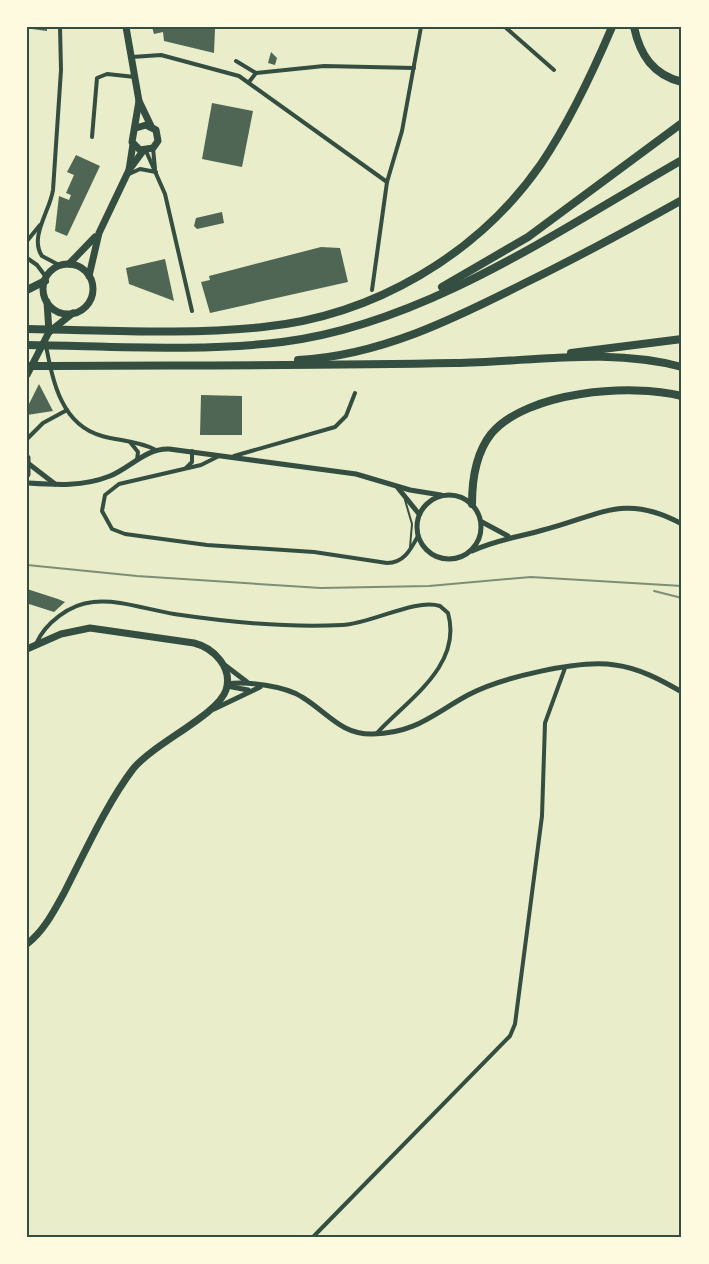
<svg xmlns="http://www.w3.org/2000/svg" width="709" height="1264" font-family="'Work Sans',sans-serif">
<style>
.building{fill:#4f6655}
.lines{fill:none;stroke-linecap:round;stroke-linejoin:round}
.service{stroke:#344e41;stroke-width:2}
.minor{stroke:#344e41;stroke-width:4}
.tertiary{stroke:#344e41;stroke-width:5}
.trunk{stroke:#344e41;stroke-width:7}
.motorway{stroke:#344e41;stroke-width:8}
.rail{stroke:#7c8e77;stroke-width:2}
.neatline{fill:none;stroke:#344e41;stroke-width:2}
</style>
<rect width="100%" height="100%" fill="#e9edc9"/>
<g class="building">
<polygon points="32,27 47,27 47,31 32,29"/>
<polygon points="152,27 219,27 219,28 215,29 214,53 164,41 163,32 154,34"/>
<polygon points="271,52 277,58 275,65 268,63"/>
<polygon points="212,103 253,111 242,167 202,159"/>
<polygon points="76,155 100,166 67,236 55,231 59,196 69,200 71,195 66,193 74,175 67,172"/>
<polygon points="222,212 224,223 197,229 194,226 196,218"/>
<polygon points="321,247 340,248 348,282 210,313 201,282 210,280 209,276"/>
<polygon points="165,259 174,301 129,284 126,268"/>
<polygon points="39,384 53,411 27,415 27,408"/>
<polygon points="201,395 242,396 242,435 200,435"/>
<polygon points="27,589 58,599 65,602 54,612 29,604"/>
</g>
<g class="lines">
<polyline class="service" points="405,500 412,524 410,547"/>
<g class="minor">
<polyline points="505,27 554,70"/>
<polyline points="132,57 161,55 239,76 387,182"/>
<polyline points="236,61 256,73"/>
<polyline points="249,82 256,73 324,66 414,68"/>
<polyline points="92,137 97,78 107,74 135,77"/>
<polyline points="153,148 155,169"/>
<polyline points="146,151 165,194 192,311"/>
<polyline points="129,174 140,169 156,172"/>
<polyline points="27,241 40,225"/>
<polyline points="27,258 37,265 46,277"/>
<path d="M59,265L42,256C29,237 50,211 53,190L61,70L60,27"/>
<polyline points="372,290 387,182 402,131 421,27"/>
<path d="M46,346C53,381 61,425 102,436C120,441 139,441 156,450"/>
<polyline points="27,439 43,423 67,410"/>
<polyline points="130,442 138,452 137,460"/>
<path d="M219,456L201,465L119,484L105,495L102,511L112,529L125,534L207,545L314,552L387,563C404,563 411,549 418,536"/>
<polyline points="234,456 335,427 346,416 355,393"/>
<polyline points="186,468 192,462 192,451"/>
<path d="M36,644C45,623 70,604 93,602C119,599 148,610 174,614C228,622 288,628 342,625C371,624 415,598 440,606L448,613C463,666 407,700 377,733"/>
<polyline points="313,1237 510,1036 515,1024 542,816 545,723 565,668"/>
</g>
<g class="tertiary">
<polyline points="29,464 55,484"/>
<path d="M27,483C56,485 82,487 110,476C130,468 146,448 169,449L356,474L410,490L441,495"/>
<polyline points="398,488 419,514"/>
<circle cx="449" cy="527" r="32"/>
<polyline points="482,522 508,536"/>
<path d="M472,551C495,540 519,537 543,530C599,516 624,492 682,524"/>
<polyline points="226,666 247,682"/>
<path d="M227,684C247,681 285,686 302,697C327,712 341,735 373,734C416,733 433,714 468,695C500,678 579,659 615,665C639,668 661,680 682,692"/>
<polyline points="227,686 248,690"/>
<polyline points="214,709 260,687"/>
</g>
<g class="trunk">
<polyline points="126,27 139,101 132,142 140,150 153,148 158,141 156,130 146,125 136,128"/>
<polyline points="139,101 151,126"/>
<polyline points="129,170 133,144"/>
<polyline points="69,264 95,237"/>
<circle cx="68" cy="289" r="25"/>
<polyline points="89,276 99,233 129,170 143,151"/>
<polyline points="47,302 49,332"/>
<polyline points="27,375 49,332 73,313"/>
<polyline points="27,458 27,474"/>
<path d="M27,649L61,634L90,628L194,643C214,648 233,668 226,690C218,715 154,743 133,769C107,803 84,854 64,893C54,911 44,931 27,944"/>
</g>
<g class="motorway">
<path d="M634,27C640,55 653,75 682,82"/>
<polyline points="442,287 528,237 682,123"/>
<polyline points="27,290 45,281"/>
<path d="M27,329C105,330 185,335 263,327C373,316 478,255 541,164C570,121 592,74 612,27"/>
<path d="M27,345C109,346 201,352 282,342C425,324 559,230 682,160"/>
<polyline points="571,353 682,339"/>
<path d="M298,360C379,356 454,319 525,283C578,257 630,229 682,200"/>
<path d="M27,366C170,365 313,366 455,363C530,362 609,347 682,367"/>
<path d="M472,504C472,481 476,453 491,434C527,391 631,383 682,396"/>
</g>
<g class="rail">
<polyline points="27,565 137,576 321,588 429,586 531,577 682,586"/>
<polyline points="654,591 682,598"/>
</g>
</g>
<rect width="709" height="1264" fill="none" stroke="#fefae0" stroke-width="57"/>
<rect x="28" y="28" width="652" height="1208" class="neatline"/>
</svg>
